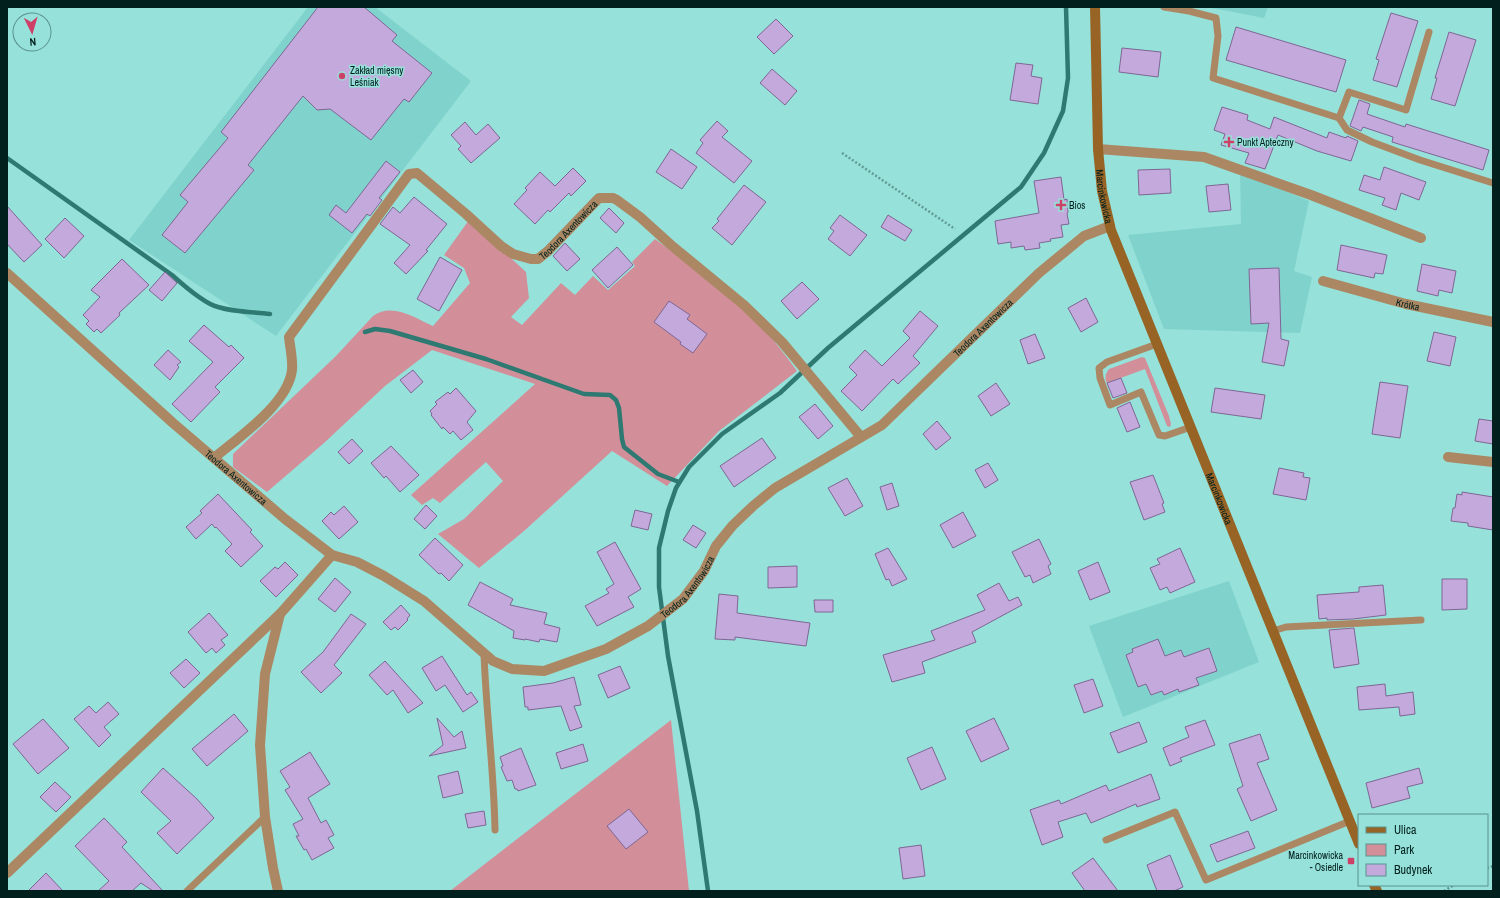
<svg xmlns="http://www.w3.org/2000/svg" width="1500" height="898" font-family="'Archivo Narrow',sans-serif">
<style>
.built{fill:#80d3cc}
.green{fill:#d28f9a}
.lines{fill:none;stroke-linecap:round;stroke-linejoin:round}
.stream{stroke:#2f7973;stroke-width:4.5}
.building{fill:#c4aadc;stroke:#7e6694}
.path{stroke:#609b95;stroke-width:2.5;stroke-dasharray:2 2;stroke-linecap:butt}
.lane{stroke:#ab8863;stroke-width:7}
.street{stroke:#ab8863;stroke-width:10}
.secondary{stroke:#976426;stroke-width:10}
.poi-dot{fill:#cf4068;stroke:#96e1d9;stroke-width:1.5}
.labels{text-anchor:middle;stroke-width:3;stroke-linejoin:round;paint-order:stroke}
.poi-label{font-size:10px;fill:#001f1d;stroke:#96e1d9;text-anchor:start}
.street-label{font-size:10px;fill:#001f1d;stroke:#96e1d9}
</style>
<rect width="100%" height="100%" fill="#96e1d9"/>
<g class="built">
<polygon points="308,7 375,7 471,81 276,336 129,240"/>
<polygon points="1207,7 1268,7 1264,18"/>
<polygon points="1240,172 1309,201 1294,271 1312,277 1300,333 1164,329 1128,235 1241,224"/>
<polygon points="1229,581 1259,662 1123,717 1089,626"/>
</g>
<g class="green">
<path d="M469,220L526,272L529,298L511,317L522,325L561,283L575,295L593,276L608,290L635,266L632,262L655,239C689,264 724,289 754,319C770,335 784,353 797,371L719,431L667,486L612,451L524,531L479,568L438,534L464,519L503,481L486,462L440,503L433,498L422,505L411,495L535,384L432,350L385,386L324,443L267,492L233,467V454L336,356L373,316C392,302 415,318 433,326L470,283L464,268L444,255Z"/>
<path d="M1142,357L1145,358L1169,416L1171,424L1170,427L1167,426L1145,369L1107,383C1104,378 1106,373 1109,369Z"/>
<polygon points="671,720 689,891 450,891"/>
</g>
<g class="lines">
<g class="stream">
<path d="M7,158L172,275C182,284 205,304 218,307C233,312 254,312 270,314"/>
<polyline points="365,332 375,329 390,331 486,359 584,394 610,395 616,400 619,408 622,439 624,447 658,474 679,482"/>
<polyline points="708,891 697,811 668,656 659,587 659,548 668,511 676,488 689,467 722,434 780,393 828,348 1021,187 1044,153 1063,111 1068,78 1066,7"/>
</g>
</g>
<g class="building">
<polygon points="318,7 364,7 397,35 392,41 432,73 409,102 404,99 371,140 330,109 317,110 303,96 248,165 254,170 185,253 162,235 188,202 180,195 228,138 221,132"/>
<polygon points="1391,13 1418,21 1397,87 1373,80 1379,60 1376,59"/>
<polygon points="776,19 793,36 774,54 757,37"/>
<polygon points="1236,27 1346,60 1336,92 1226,60"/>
<polygon points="1449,32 1476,40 1455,106 1431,99 1437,78 1435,78"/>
<polygon points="1122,48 1161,52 1158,77 1119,72"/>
<polygon points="1016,63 1033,65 1031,76 1042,78 1038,104 1010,100"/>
<polygon points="772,69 797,91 785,105 760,83"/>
<polygon points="1359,100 1370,104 1367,114 1405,127 1406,124 1489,150 1483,170 1392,142 1393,137 1363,127 1361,131 1350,126"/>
<polygon points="1222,107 1248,115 1247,120 1270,129 1274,117 1327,138 1329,132 1346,138 1347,136 1358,141 1351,161 1317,151 1278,135 1265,169 1245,163 1249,153 1221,145 1225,134 1214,130"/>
<polygon points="717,121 728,131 722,137 752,161 734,183 696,153 703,143 700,140"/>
<polygon points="465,122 476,135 488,124 500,138 471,163 458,149 461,146 451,135"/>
<polygon points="671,149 697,167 682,189 656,172"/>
<polygon points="386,161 400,172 379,198 382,200 370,216 367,214 352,233 329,215 336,205 346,213"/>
<polygon points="1384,167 1426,182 1419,200 1401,193 1396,210 1382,205 1385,198 1359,190 1364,175 1380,180"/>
<polygon points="573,168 586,181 571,196 569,193 550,212 548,210 535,224 514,204 527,190 525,188 540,172 555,186"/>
<polygon points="1170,169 1171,193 1139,195 1138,170"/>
<polygon points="1061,177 1064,200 1067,199 1068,212 1067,214 1069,224 1061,225 1063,237 1050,239 1051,241 1039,243 1040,248 1025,250 1024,246 1011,248 1011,242 998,244 995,221 1039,213 1034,181"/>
<polygon points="1228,184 1231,210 1209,212 1206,186"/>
<polygon points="744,185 766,202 732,245 712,228 719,221 717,219"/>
<polygon points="414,197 447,224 426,250 428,251 406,274 394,263 410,245 380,224 393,207 400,213"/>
<polygon points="7,206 42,245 24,262 7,244"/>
<polygon points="609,208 624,223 616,233 600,218"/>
<polygon points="840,215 867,235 850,256 828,239 834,231 830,228"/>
<polygon points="888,215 912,230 905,241 881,227"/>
<polygon points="65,218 84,236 64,258 45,239"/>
<polygon points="565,243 580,259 567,271 553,256"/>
<polygon points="1341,245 1387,255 1383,274 1375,273 1374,278 1337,270"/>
<polygon points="617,247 633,265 608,288 592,270"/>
<polygon points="440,257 462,270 439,311 417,299"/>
<polygon points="122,259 149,285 119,313 120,315 101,333 97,329 94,332 86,324 89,321 83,315 100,297 91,290"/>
<polygon points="1422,264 1456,271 1452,293 1439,290 1438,296 1417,291"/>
<polygon points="1279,268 1281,339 1289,341 1284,366 1262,362 1269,323 1251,324 1249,269"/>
<polygon points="165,272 177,283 162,301 149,290"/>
<polygon points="802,282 819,299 797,319 781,301"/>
<polygon points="1086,298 1098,322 1081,332 1068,308"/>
<polygon points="669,301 690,315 687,319 707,334 693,353 680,344 681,342 654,322"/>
<polygon points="920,311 938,326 913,356 920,363 898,384 893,379 862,411 841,391 857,375 849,367 865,350 882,366 910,338 903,331"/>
<polygon points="204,325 229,347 231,345 244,358 215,387 220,392 191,422 172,404 213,362 189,341"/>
<polygon points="1434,332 1456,337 1450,366 1427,361"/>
<polygon points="1035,334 1045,358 1028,364 1020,340"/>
<polygon points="168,350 181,362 177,365 179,367 170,380 154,365"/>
<polygon points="413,370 423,382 411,393 400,380"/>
<polygon points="1121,378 1127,393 1113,398 1107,383"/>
<polygon points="1380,382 1408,386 1400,438 1372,434"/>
<polygon points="996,383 1010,404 991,416 978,396"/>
<polygon points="456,388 476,411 467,422 473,430 461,440 453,431 450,434 443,427 442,429 431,415 432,414 430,411 437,404 435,402 448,392 450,394"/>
<polygon points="1215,388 1265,395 1261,419 1211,412"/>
<polygon points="1130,402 1140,427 1127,432 1117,408"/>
<polygon points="815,404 833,426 818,439 799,417"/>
<polygon points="1479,419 1493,421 1493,444 1475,441"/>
<polygon points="937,421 951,438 936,450 923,434"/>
<polygon points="762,438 776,458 734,487 720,466"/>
<polygon points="352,439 363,451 349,464 338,452"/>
<polygon points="391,446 419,475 400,492 386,476 384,478 371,463"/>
<polygon points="988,463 998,480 985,488 975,470"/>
<polygon points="1279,468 1304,473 1303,477 1310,478 1306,500 1273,494"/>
<polygon points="1153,475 1164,503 1162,504 1165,512 1144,520 1130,482"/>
<polygon points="847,478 863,506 845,516 828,488"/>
<polygon points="892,483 899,506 887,510 880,487"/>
<polygon points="1462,492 1493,497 1493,530 1468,526 1468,523 1451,521 1453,508 1455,508 1457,494 1462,495"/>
<polygon points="218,494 252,530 250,532 263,546 241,567 225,551 232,544 216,527 215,528 212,524 196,539 186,527 202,513 200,511"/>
<polygon points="426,505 437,516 425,529 414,519"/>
<polygon points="344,506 358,522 339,539 322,521 331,512 334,515"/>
<polygon points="635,510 652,514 648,530 631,526"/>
<polygon points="963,512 976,536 953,548 940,525"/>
<polygon points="693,525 706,533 696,548 683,540"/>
<polygon points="435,538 463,565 449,581 441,573 439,574 419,555"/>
<polygon points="1039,539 1051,564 1048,566 1051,574 1033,583 1030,575 1025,577 1012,552"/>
<polygon points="615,542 641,589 628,597 634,607 597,626 585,606 609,593 606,589 614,584 597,552"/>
<polygon points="888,548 907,579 892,586 889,579 886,580 875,554"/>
<polygon points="1180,548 1195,582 1170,593 1167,587 1160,590 1150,568 1160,564 1157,559"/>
<polygon points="285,562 298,575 276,597 260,581 275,567 278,569"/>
<polygon points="1098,562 1110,592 1090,600 1078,571"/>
<polygon points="797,566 797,587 768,588 768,567"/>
<polygon points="335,578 351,592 335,612 318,599"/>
<polygon points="1442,579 1467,579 1467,609 1442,610"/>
<polygon points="480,582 513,599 510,605 547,613 544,624 560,628 557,642 540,639 539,642 525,639 525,640 513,638 514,631 468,605"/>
<polygon points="999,583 1009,601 1018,597 1022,605 972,632 976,642 922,662 925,673 892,682 883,655 935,640 931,631 985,610 977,595"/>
<polygon points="1383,585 1386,615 1353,619 1327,620 1327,618 1319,619 1317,595 1359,592 1359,587"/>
<polygon points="719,594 738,596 737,613 810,623 806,646 735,637 735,640 715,639"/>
<polygon points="814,600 833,600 833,612 815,612"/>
<polygon points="401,605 410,615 407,619 408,620 398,630 395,627 391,630 383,622"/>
<polygon points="209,613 228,635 221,640 225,645 216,653 212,648 206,653 188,632"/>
<polygon points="351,614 366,624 334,665 342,673 321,693 301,672 323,652"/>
<polygon points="1354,628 1359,664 1334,668 1329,630"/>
<polygon points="1158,639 1165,656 1181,650 1184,657 1209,648 1217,671 1196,678 1199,685 1179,692 1178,689 1164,695 1162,691 1151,695 1146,684 1138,687 1126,655 1133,652 1132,649"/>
<polygon points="442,656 467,695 471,692 478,702 463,712 445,685 436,691 422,668"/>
<polygon points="186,659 200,673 184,688 170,673"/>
<polygon points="385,661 423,703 408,713 393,690 387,695 369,675"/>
<polygon points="620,666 630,688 608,698 598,675"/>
<polygon points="574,677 581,705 574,706 582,727 570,731 561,706 528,710 528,707 525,707 523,687 553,683"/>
<polygon points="1093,679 1103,706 1084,713 1074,685"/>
<polygon points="1385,684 1386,696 1413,692 1415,714 1400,716 1399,707 1359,710 1357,687"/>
<polygon points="108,702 119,714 104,727 111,735 99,747 74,719 89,706 96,713"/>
<polygon points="234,714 248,731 207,766 192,749"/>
<polygon points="437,718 454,737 462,731 466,748 429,756 443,745"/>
<polygon points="994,718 1009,749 981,762 966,731"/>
<polygon points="43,719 69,748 38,774 13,744"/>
<polygon points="1205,720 1215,745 1180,758 1182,761 1170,766 1163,748 1189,737 1185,727"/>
<polygon points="1139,722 1147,742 1118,753 1110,733"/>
<polygon points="1260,734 1269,759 1257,763 1277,810 1251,821 1237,789 1243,786 1229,744"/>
<polygon points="583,744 588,761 561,769 556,753"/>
<polygon points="932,747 946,779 921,790 907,758"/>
<polygon points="521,748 536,785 518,791 517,789 515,789 512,780 507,781 501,767 503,766 500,757"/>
<polygon points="310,752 330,784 308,798 321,823 326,820 334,835 328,838 334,848 312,860 306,849 304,850 296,836 299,836 293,824 303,819 285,790 290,787 280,771"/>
<polygon points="163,768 197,799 214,818 177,854 157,833 171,821 141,792"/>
<polygon points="1419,768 1423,783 1407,787 1410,798 1372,808 1366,783"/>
<polygon points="458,771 463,793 443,798 438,776"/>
<polygon points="1151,774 1160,799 1137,807 1136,804 1091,823 1086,813 1058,822 1063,837 1042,845 1030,810 1059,800 1061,804 1106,785 1109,791"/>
<polygon points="55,782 71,797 56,812 40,797"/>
<polygon points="629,809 648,832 626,849 607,826"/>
<polygon points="484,811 486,825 468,828 465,814"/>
<polygon points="104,818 127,842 122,847 163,891 153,891 141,883 132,891 98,891 109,881 75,846"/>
<polygon points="1248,831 1255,848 1217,862 1210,845"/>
<polygon points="921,845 925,876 903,879 899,848"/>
<polygon points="1170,855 1183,887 1174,891 1157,891 1147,865"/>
<polygon points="1093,858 1118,891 1085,891 1072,873"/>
<polygon points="46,873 63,891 28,891"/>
</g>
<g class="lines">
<g class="path">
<polyline points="842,153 955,229"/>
<polyline points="1487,868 1493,866"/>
<polyline points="1444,891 1454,885"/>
</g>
<g class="lane">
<polyline points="1164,7 1189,11 1216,18 1218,36 1213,78 1339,118 1349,92 1406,110 1429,32"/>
<polyline points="1339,118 1347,130 1372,142 1420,160 1493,183"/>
<polyline points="1157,344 1107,362 1099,368 1100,378 1110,405 1141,392 1159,435 1165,436 1191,427"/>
<polyline points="1273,631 1286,627 1421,620"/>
<path d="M484,653C486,712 494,771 495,830"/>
<polyline points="1106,840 1175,812 1206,880 1350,821"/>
<polyline points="187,891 265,817"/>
</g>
<g class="street">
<polyline points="1098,149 1204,157 1311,195 1421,238"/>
<path id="s1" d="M7,273L173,423L285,519L332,555L357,562L384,576L424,601L493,661L512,669L544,671L606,649L648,626L683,599L704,571L716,546L733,525L753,506L775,488L882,425L1039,273L1084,236L1110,226"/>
<path id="s2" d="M1323,281L1406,304L1493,322"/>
<polyline points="1448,457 1493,462"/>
<path id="s3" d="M214,458C239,437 288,404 292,370C293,360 290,347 289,337L409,174L417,173L466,214L501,246L513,254L531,259H538L548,251L599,198H613L617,200L640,217L671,245L744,305L782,342L861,437"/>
<polyline points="7,873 280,614 332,555"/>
<polyline points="278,891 273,868 265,817 260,745 265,674 280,614"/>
</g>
<g class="secondary">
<path id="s4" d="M1095,7L1098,149L1102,191L1111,230L1359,844"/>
<polyline points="1374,885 1377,891"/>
</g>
</g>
<g class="poi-dot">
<circle cx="342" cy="76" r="4"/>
<path d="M1227 136h4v4h4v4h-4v4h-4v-4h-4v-4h4z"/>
<path d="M1059 199h4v4h4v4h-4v4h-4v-4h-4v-4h4z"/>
<rect x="1347" y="857" width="8" height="8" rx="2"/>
</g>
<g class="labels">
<g class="poi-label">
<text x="350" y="74">Zakład mięsny<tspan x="350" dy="12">Leśniak</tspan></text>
<text x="1237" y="146">Punkt Apteczny</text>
<text x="1069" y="209">Bios</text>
<text x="1343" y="859" text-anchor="end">Marcinkowicka<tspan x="1343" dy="12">- Osiedle</tspan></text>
</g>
<g class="street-label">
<text dy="4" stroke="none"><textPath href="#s4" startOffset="190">Marcinkowicka</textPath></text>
<text dy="4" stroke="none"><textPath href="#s3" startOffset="557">Teodora Axentowicza</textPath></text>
<text dy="4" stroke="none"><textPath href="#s2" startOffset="88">Krótka</textPath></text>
<text dy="4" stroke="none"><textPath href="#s1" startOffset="1246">Teodora Axentowicza</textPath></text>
<text dy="4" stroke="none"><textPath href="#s1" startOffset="307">Teodora Axentowicza</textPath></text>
<text dy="4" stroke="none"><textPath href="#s4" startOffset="514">Marcinkowicka</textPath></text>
<text dy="4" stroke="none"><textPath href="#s1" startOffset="848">Teodora Axentowicza</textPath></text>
</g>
</g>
<rect width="1500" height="898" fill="none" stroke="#001f1d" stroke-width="16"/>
<rect x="1358" y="814" width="130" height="72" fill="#96e1d9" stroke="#5a938e"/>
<rect x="1366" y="827" width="20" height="6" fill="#976426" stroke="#5a938e"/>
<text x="1394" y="834" font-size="12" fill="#001f1d">Ulica</text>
<rect x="1366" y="844" width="20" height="12" fill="#d28f9a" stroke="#5a938e"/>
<text x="1394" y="854" font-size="12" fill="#001f1d">Park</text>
<rect x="1366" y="864" width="20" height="12" fill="#c4aadc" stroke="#5a938e"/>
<text x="1394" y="874" font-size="12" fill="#001f1d">Budynek</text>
<g transform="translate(32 32) rotate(175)"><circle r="19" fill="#96e1d9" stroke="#5a938e"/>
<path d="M0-3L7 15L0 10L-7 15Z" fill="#cf4068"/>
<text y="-6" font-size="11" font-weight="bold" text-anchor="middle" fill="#001f1d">N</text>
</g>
</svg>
